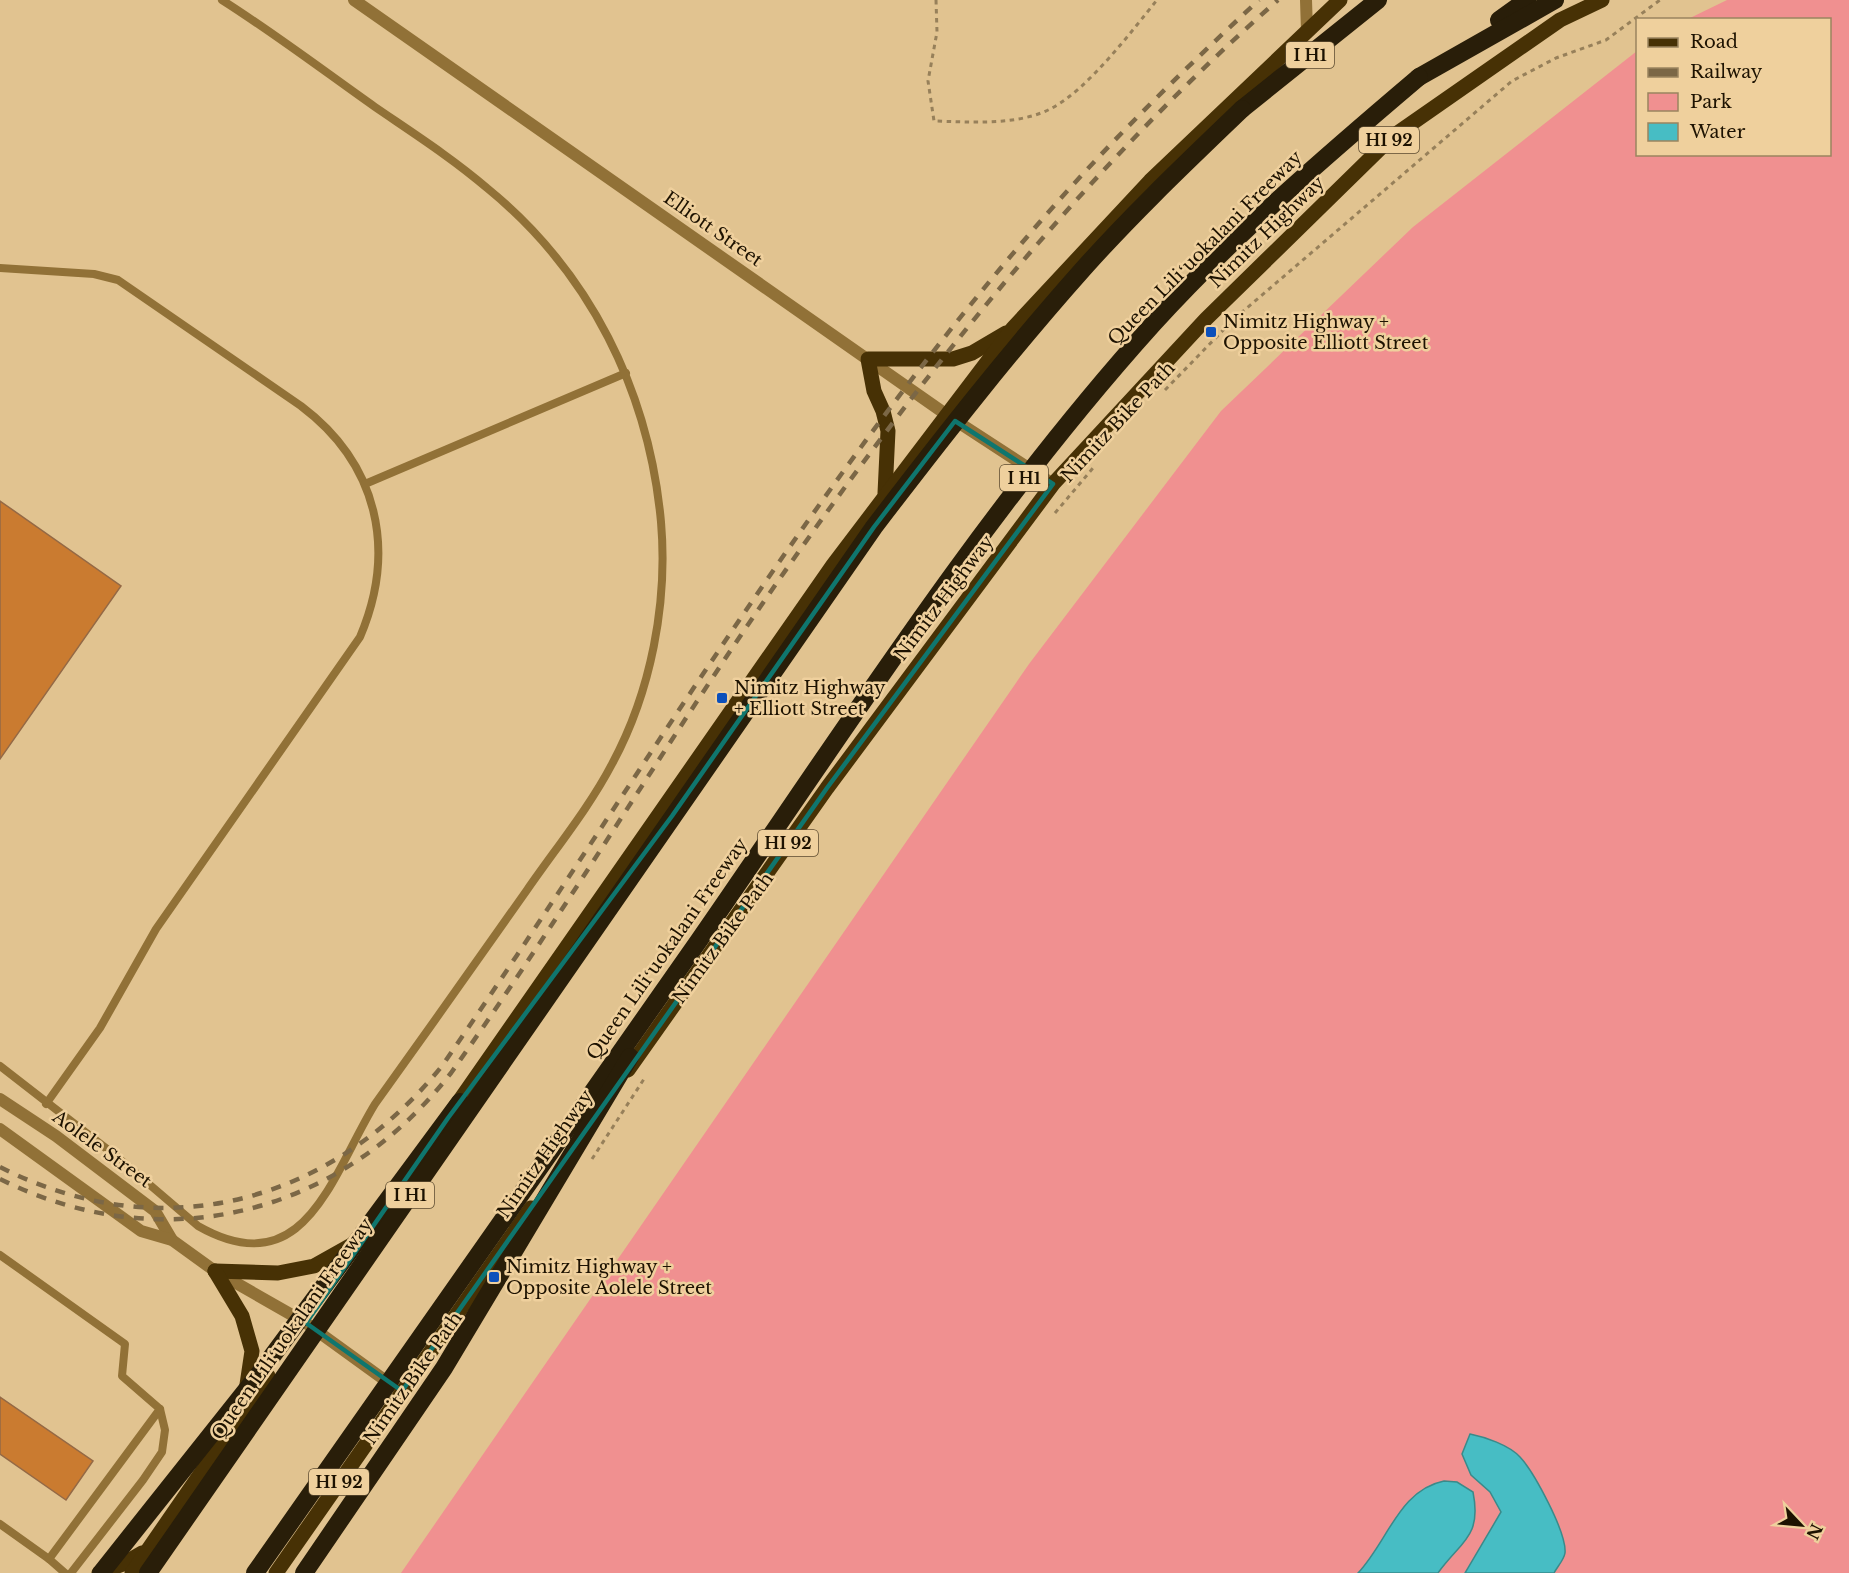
<svg xmlns="http://www.w3.org/2000/svg" width="1849" height="1573" font-family="'Libre Baskerville',serif">
<style>
.green{fill:#f09090}
.water{fill:#47bdc4;stroke:#3a8a8a;stroke-width:1.5}
.building{fill:#ca7b30;stroke:#946945;stroke-width:1.5}
.lines{fill:none;stroke-linecap:round;stroke-linejoin:round}
.path{stroke:#97805a;stroke-width:3;stroke-dasharray:4.5 4.5;stroke-linecap:butt}
.service{stroke:#917137;stroke-width:8}
.minor{stroke:#917137;stroke-width:12}
.tertiary{stroke:#917137;stroke-width:12}
.primary{stroke:#473105;stroke-width:15}
.motorway{stroke:#291e09;stroke-width:18}
.rail{stroke:#7b6746;stroke-width:4.5;stroke-dasharray:10 10;stroke-linecap:butt}
.motorway-bridge{stroke:#291e09;stroke-width:18}
.marked{fill:none;stroke:#0f766e;stroke-width:4.5;stroke-linejoin:round}
.poi-dot{fill:#0c50bb;stroke:#efd09d;stroke-width:2}
.labels{text-anchor:middle;stroke-width:5;stroke-linejoin:round;paint-order:stroke}
.shield{fill:#efd09d;stroke:#5c4b30;stroke-width:1.5}
.shield-label{font-size:16px;font-weight:bold;fill:#1d1201}
.street-label{font-size:18px;fill:#1d1201;stroke:#efd09d}
.poi-label{font-size:18px;fill:#1d1201;stroke:#efd09d;text-anchor:start}
</style>
<rect width="100%" height="100%" fill="#e1c390"/>
<polygon class="green" points="1727,0 1849,0 1849,1573 401,1573 1029,664 1221,411 1413,227 1637,51 1638,154 1830,154 1830,20 1688,19"/>
<g class="water">
<path d="M1470,1434C1485,1437 1509,1445 1520,1457C1534,1472 1567,1533 1565,1553C1564,1560 1557,1567 1554,1573H1465L1501,1512L1490,1492L1471,1475L1462,1454Z"/>
<path d="M1444,1481L1457,1482L1473,1492C1482,1537 1461,1541 1438,1573H1358C1388,1541 1399,1490 1444,1481Z"/>
</g>
<g class="building">
<polygon points="0,501 121,586 0,759"/>
<polygon points="0,1397 93,1461 66,1500 0,1454"/>
</g>
<g class="lines">
<g class="path">
<path d="M936,0L937,32L928,81L934,121C970,122 1019,126 1052,108C1088,89 1131,32 1157,0"/>
<polyline points="1165,390 1234,319 1512,81 1556,58 1606,40 1660,0"/>
<polyline points="1055,513 1093,468"/>
<polyline points="592,1159 644,1079"/>
</g>
<g class="service">
<path d="M0,268L94,274L118,280L301,406C378,464 397,550 360,637L156,929L100,1028L46,1104"/>
<polyline points="365,484 626,373"/>
<path d="M0,1066L116,1156L198,1226C305,1287 332,1174 375,1104C426,1033 477,961 527,890C556,848 589,808 612,764C651,692 668,603 661,522C649,391 590,272 487,188C452,158 413,133 375,107C324,71 274,33 222,0"/>
<polyline points="0,1255 125,1344 122,1376 160,1409 49,1559 0,1524"/>
<polyline points="49,1559 65,1573"/>
<polyline points="71,1573 143,1480 162,1452 165,1430 160,1409"/>
</g>
<g class="minor">
<polyline points="1306,0 1307,31"/>
<polyline points="0,1099 56,1136 155,1211 172,1240"/>
<polyline points="0,1129 141,1231 172,1240 215,1271 306,1323 393,1386"/>
</g>
<polyline class="tertiary" points="354,0 947,415 1053,484"/>
<g class="primary">
<polyline points="885,493 888,431 883,411 874,391 868,359 953,359 972,353 1006,333"/>
<polyline points="628,1070 827,788 1053,484 1206,319 1392,137 1560,20 1602,0"/>
<polyline points="453,1110 833,565 1013,328 1150,181 1340,0"/>
<polyline points="215,1271 278,1273 314,1266 355,1243"/>
<polyline points="215,1271 242,1316 252,1351 246,1391"/>
<polyline points="99,1573 123,1564 142,1553"/>
<polyline points="132,1573 268,1376"/>
<polyline points="276,1573 531,1208"/>
</g>
<g class="motorway">
<polyline points="1499,20 1527,0"/>
<polyline points="1419,77 1555,0"/>
<polyline points="1242,109 1378,0"/>
</g>
<g class="rail">
<path d="M0,1167C161,1249 330,1204 442,1066C634,787 806,494 1027,237C1099,152 1178,75 1259,0"/>
<path d="M0,1179C163,1260 339,1216 451,1073C553,929 646,776 745,629C900,402 1071,182 1278,0"/>
</g>
<g class="motorway-bridge">
<polyline points="101,1573 259,1374 460,1102"/>
<path d="M148,1573L874,527C942,438 1010,351 1084,268C1134,212 1188,161 1242,109"/>
<path d="M255,1573C404,1362 553,1151 700,939C845,730 982,514 1153,324C1234,235 1327,155 1419,77"/>
<polyline points="304,1573 444,1368 630,1057"/>
</g>
</g>
<path class="marked" d="M955,421L1053,484L827,788L402,1391L306,1323L448,1118L672,816L874,527Z"/>
<g class="poi-dot">
<rect x="1205" y="326" width="12" height="12" rx="3"/>
<rect x="716" y="692" width="12" height="12" rx="3"/>
<rect x="488" y="1271" width="12" height="12" rx="3"/>
</g>
<g class="labels">
<g class="shield">
<rect x="1286" y="42" width="48" height="26" rx="4.5"/>
<rect x="1359" y="127" width="60" height="26" rx="4.5"/>
<rect x="1000" y="465" width="48" height="26" rx="4.5"/>
<rect x="758" y="830" width="60" height="26" rx="4.5"/>
<rect x="386" y="1182" width="48" height="26" rx="4.5"/>
<rect x="309" y="1469" width="60" height="26" rx="4.5"/>
</g>
<g class="shield-label">
<text x="1310" y="61">I H1</text>
<text x="1389" y="146">HI 92</text>
<text x="1024" y="484">I H1</text>
<text x="788" y="849">HI 92</text>
<text x="410" y="1201">I H1</text>
<text x="339" y="1488">HI 92</text>
</g>
<g class="street-label">
<text transform="translate(713 229) rotate(35)" y="6">Elliott Street</text>
<text transform="translate(1267 232) rotate(-44)" y="6">Nimitz Highway</text>
<text transform="translate(1205 248) rotate(-45)" y="6">Queen Liliʻuokalani Freeway</text>
<text transform="translate(1118 422) rotate(-47)" y="6">Nimitz Bike Path</text>
<text transform="translate(944 598) rotate(-53)" y="6">Nimitz Highway</text>
<text transform="translate(723 938) rotate(-54)" y="6">Nimitz Bike Path</text>
<text transform="translate(667 949) rotate(-55)" y="6">Queen Liliʻuokalani Freeway</text>
<text transform="translate(102 1149) rotate(36)" y="6">Aolele Street</text>
<text transform="translate(545 1154) rotate(-55)" y="6">Nimitz Highway</text>
<text transform="translate(292 1329) rotate(-55)" y="6">Queen Liliʻuokalani Freeway</text>
<text transform="translate(413 1378) rotate(-55)" y="6">Nimitz Bike Path</text>
</g>
<g class="poi-label">
<text x="1223" y="328">Nimitz Highway +<tspan x="1223" dy="21">Opposite Elliott Street</tspan></text>
<text x="734" y="694">Nimitz Highway<tspan x="734" dy="21">+ Elliott Street</tspan></text>
<text x="506" y="1273">Nimitz Highway +<tspan x="506" dy="21">Opposite Aolele Street</tspan></text>
</g>
</g>
<rect x="1636" y="18" width="195" height="138" fill="#efd09d" stroke="#9b845f" stroke-width="1.5"/>
<rect x="1648" y="38" width="30" height="9" fill="#473105" stroke="#9b845f" stroke-width="1.5"/>
<text x="1690" y="48" font-size="18" fill="#1d1201">Road</text>
<rect x="1648" y="68" width="30" height="9" fill="#7b6746" stroke="#9b845f" stroke-width="1.5"/>
<text x="1690" y="78" font-size="18" fill="#1d1201">Railway</text>
<rect x="1648" y="93" width="30" height="18" fill="#f09090" stroke="#9b845f" stroke-width="1.5"/>
<text x="1690" y="108" font-size="18" fill="#1d1201">Park</text>
<rect x="1648" y="123" width="30" height="18" fill="#47bdc4" stroke="#9b845f" stroke-width="1.5"/>
<text x="1690" y="138" font-size="18" fill="#1d1201">Water</text>
<g transform="translate(1801 1525) rotate(116)" stroke="#efd09d" stroke-width="4.5" paint-order="stroke">
<path d="M0-4.5L10 22L0 15L-10 22Z" fill="#1d1201"/>
<text y="-9" font-size="16" font-weight="bold" text-anchor="middle" fill="#1d1201">N</text>
</g>
</svg>
